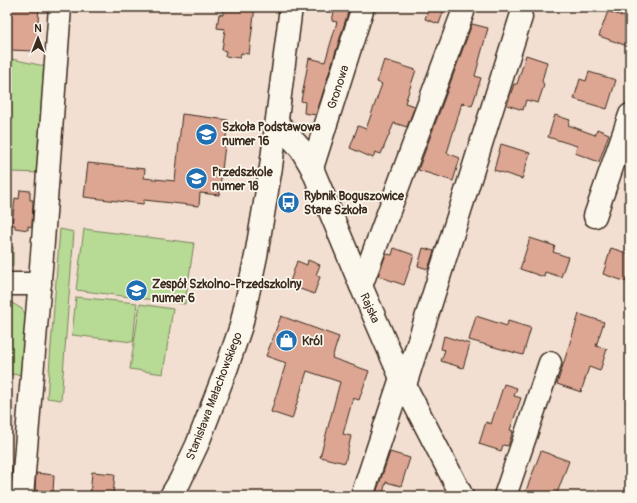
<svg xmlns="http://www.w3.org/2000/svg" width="637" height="503" font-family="Pangolin,sans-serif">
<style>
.green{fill:#b7da95;stroke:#79825a}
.building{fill:#dca692;stroke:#3b2a1e}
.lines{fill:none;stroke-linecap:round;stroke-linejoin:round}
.minor-casing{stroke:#3b2a1e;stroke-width:25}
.minor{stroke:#fbf7ec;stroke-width:22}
.labels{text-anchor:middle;stroke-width:3.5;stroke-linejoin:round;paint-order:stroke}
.street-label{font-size:12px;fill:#3b2a1e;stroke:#fbf7ec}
.poi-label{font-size:12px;font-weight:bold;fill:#3b2a1e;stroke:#fbf7ec;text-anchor:start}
</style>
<rect width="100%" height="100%" fill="#f2dfd1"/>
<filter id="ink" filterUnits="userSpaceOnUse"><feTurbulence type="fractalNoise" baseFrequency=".025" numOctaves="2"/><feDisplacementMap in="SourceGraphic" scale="8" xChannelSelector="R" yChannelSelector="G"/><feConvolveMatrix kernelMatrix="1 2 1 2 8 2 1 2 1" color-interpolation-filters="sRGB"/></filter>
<g filter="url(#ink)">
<g class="green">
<polygon points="7,58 49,67 41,173 11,172 7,211"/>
<polygon points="60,229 74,232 61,400 47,398"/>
<polygon points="84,229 194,243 185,304 76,290"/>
<rect x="7" y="247" width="6" height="19"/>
<polygon points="76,297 137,303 133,342 72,335"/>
<polygon points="7,303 12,303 22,309 30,321 27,375 7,374"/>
<polygon points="140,304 173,309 163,374 130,369"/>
</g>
<g class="building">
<polygon points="8,7 39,7 36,51 7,50"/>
<polygon points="224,7 255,7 249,54 241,53 240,58 225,56 226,51 222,50 225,29 217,28 219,14 223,15"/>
<polygon points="335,7 349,9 316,115 304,113 305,102 301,101 309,58 325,62 337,22 332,21"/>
<polygon points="429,7 445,7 439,24 425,19"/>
<polygon points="608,11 630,19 630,47 599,36"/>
<polygon points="472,24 488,28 475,76 481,78 472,106 462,103 447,153 460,158 453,181 418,170"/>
<polygon points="526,55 547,62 542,81 544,85 538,103 526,100 523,110 507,105 514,84 517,84"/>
<polygon points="384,60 416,70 405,103 415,106 407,127 394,123 381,154 375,152 373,158 350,148 358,126 366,129 382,84 377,82"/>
<polygon points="589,72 616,80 607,109 574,99 580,79 586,81"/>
<polygon points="182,114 228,120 219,195 200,193 199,206 144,200 143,204 84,197 88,163 145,169 144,178 175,181"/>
<polygon points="555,115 570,120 568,125 595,135 597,129 609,134 599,162 575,153 577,146 548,137"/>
<polygon points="501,144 530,153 522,179 494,170"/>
<polygon points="20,190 30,191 30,200 33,200 32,227 28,226 28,230 15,228 15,225 12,225 15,198 19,199"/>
<polygon points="530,238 555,246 553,252 568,257 561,277 545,272 544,277 520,269"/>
<polygon points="394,248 414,255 404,285 378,276 386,254 392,255"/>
<polygon points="423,248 434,251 428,269 418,266"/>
<polygon points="611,248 630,254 630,273 627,282 603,274"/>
<polygon points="308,260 320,265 316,275 320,277 314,294 289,285 297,261 307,265"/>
<polygon points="579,314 604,322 596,346 607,349 600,371 589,367 581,392 557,384"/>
<polygon points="281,316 339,337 332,358 369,371 359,400 353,398 343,434 351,436 345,463 320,457 340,382 307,371 292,419 271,412 286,363 266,356"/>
<polygon points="476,316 507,326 508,321 531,328 523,355 469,340"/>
<polygon points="444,336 470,344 463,368 441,361 445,350 441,349"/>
<polygon points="504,384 517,388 514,396 521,398 510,430 513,431 508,446 503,445 501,451 479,444 486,422 491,424"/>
<polygon points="541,451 569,461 556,496 524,496"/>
<polygon points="390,452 410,458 401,486 386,482 382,496 375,496"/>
<polygon points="92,472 115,474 113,496 90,496"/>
<polygon points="36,473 54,475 53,492 35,490"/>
</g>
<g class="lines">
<defs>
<g id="minor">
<polyline points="277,122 301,149 312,168 361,286 401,378 462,496"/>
<polyline points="312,168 363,7"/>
<polyline points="595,216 630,115"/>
<polyline points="7,284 40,284"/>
<polyline points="361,286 463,12"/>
<polyline points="405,385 521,17"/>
<polyline points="22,496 42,255 60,7"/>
<polyline points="171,496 180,481 197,445 227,367 241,326 256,256 271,167 291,7"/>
<polyline points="362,496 401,378"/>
<polyline points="505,496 550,363"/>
</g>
</defs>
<use href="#minor" class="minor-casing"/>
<use href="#minor" class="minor"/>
</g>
</g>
<defs>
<symbol id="school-disc" viewBox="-11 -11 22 22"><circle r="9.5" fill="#1f6fb2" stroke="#fbf7ec"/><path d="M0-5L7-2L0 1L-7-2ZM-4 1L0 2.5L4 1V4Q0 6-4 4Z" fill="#fff"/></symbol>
<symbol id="bus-disc" viewBox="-11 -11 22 22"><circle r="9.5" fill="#1f6fb2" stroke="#fbf7ec"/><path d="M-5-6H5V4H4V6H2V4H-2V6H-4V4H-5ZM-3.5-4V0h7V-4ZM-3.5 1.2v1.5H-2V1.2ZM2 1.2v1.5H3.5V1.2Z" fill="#fff"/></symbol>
<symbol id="shop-disc" viewBox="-11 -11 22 22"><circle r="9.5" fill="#1f6fb2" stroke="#fbf7ec"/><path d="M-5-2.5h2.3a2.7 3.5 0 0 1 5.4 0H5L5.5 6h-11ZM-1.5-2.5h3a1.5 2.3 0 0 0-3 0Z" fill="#fff"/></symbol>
</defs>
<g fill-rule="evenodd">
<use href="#school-disc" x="194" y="122" width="25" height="25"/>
<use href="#school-disc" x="184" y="166" width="25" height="25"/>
<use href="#bus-disc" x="276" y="190" width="25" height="25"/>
<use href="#school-disc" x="124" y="278" width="25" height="25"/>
<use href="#shop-disc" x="274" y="328" width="25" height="25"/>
</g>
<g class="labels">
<g class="street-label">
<text transform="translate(338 87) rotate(-72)" y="4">Gronowa</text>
<text transform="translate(370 308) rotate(66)" y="4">Rajska</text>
<text transform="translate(214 396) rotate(-69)" y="4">Stanisława Małachowskiego</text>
</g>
<g class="poi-label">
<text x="222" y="131">Szkoła Podstawowa<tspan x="222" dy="14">numer 16</tspan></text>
<text x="212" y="176">Przedszkole<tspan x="212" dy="14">numer 18</tspan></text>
<text x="304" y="200">Rybnik Boguszowice<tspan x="304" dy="14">Stare Szkoła</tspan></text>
<text x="152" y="288">Zespół Szkolno-Przedszkolny<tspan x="152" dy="14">numer 6</tspan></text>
<text x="302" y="345">Król</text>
</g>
</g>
<rect width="637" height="503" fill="none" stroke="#fbf7ec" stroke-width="24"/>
<rect x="12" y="12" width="613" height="479" fill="none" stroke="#3b2a1e" stroke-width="1.5" filter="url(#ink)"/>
<g transform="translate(38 38)" stroke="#fbf7ec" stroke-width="3" paint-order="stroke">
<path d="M0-3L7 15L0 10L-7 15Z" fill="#3b2a1e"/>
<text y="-6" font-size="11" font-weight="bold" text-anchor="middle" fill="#3b2a1e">N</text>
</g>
</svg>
